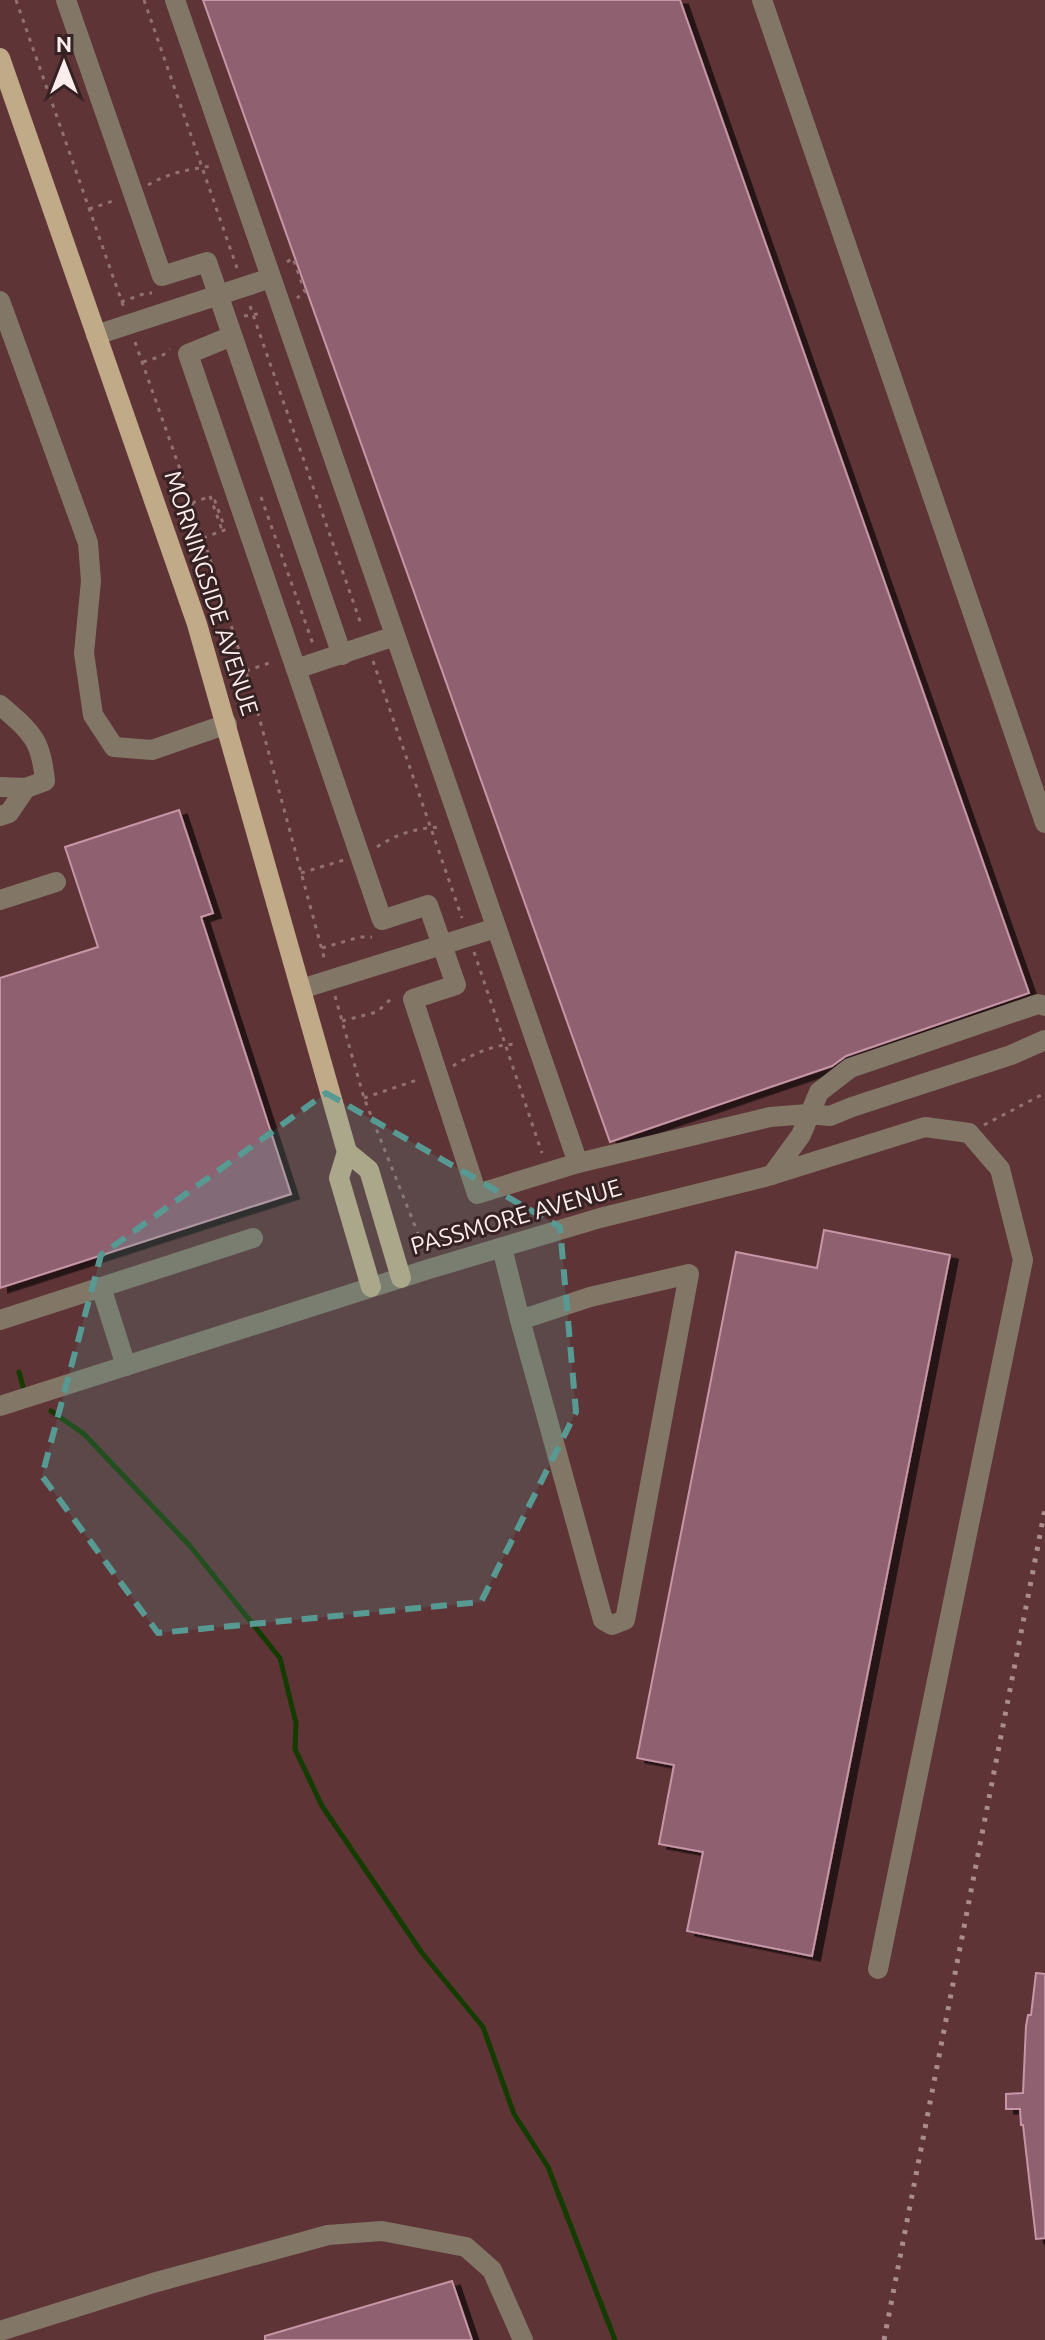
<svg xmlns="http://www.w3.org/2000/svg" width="1045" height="2340" font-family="Ubuntu,sans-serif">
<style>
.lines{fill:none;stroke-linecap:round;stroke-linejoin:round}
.stream{stroke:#153c00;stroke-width:5}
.building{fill:#8e6170;stroke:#c696a6;stroke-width:2;filter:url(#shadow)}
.path{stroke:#937072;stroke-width:3;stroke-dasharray:4 6;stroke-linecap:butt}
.minor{stroke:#827767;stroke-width:20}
.major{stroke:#c1aa88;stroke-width:20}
.rail{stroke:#aa8c8d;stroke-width:5;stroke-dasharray:4 8;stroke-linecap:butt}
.marked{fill:#579a94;fill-opacity:0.2;stroke:#579a94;stroke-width:6;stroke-dasharray:16 10;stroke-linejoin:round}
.labels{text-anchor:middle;stroke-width:6;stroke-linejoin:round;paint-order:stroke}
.street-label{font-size:24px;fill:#feeded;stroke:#362223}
</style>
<defs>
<filter id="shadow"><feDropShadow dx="8" dy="4.5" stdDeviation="0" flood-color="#0009"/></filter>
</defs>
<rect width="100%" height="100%" fill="#5f3436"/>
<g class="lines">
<g class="stream">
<polyline points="19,1372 24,1390"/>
<polyline points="51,1411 84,1434 190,1546 280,1658 296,1723 295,1749 322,1806 422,1953 483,2027 514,2114 548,2167 615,2340"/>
</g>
</g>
<g class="building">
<polygon points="203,0 680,0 1029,993 846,1056 832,1066 610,1142"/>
<polygon points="179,810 213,913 201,917 291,1194 0,1288 0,978 98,947 65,847"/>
<polygon points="824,1230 950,1255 812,1956 687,1931 703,1852 659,1844 674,1765 637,1758 736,1252 817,1268"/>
<polygon points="1036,1973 1045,1974 1045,2238 1036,2239 1023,2125 1021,2125 1020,2109 1006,2109 1006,2094 1023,2093 1026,2026 1028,2015 1031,2015"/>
<polygon points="452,2281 472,2340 265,2340 265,2336"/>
</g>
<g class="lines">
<g class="path">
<polyline points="16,0 124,308"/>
<polyline points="144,0 237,268"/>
<path d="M148,185C168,173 189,169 213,166"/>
<polyline points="89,209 116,200"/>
<polyline points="287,262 293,258 305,292 297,298"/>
<polyline points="121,302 146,293 152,293"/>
<polyline points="250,306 362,627"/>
<polyline points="244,316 264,313"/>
<polyline points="135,342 193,506 252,691 325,961"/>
<polyline points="143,362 162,356 170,349"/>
<polyline points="210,496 221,527 224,526 215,501 217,500"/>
<polyline points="261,497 313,644"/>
<polyline points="192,503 211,496"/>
<polyline points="203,538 230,528"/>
<polyline points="373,661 462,918"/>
<polyline points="246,671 272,662"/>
<path d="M377,847C396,834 417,828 440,827"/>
<polyline points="301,873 344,860"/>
<polyline points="322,948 360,937 372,937"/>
<polyline points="474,952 542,1153"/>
<polyline points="335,996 364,1098 421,1241"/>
<polyline points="342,1021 377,1012 394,996"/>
<path d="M453,1066C472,1054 495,1044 517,1044"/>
<polyline points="364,1098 420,1079"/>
<polyline points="984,1125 1045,1093"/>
</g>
<g class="minor">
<polyline points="66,0 162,276 207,262 342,655"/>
<polyline points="175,0 578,1163"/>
<polyline points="762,0 1045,823"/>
<polyline points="0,301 88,543 91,581 84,653 93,715 114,747 152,750 227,724"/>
<polyline points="96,335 271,278"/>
<polyline points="232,336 188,354 382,920 428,905 456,985 413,999 477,1194 578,1163 770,1117 808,1114 830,1116 852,1107 1011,1055 1045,1040"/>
<polyline points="296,669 395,636"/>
<path d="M0,705C31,732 41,738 45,781L26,788L0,787"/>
<polyline points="0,816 9,813 26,788"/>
<polyline points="0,900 56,882"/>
<polyline points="301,989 496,928"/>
<polyline points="772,1175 801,1135 819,1092 850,1068 1038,1004 1045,1006"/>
<polyline points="502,1248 520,1320 603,1620 612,1625 625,1620 689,1274 590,1297 520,1320"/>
<polyline points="101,1287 126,1366"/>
<polyline points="0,1320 253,1238"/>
<polyline points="0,1406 429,1269 600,1218 765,1177 925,1127 969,1133 1000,1169 1023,1260 878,1969"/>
<polyline points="0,2331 153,2283 328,2235 382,2231 466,2247 492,2270 523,2340"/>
</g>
<g class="major">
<polyline points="0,58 197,624 347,1152 339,1178 371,1287"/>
<polyline points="347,1152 369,1170 401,1278"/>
</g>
<polyline class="rail" points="884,2340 1045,1509"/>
</g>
<path class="marked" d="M326,1093L560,1227L576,1412L481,1602L158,1633L42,1476L101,1255Z"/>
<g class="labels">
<g class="street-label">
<text transform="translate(211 593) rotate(72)" y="8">MORNINGSIDE AVENUE</text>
<text transform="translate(516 1217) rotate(-16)" y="8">PASSMORE AVENUE</text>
</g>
</g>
<g transform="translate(64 64)" stroke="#362223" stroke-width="6" paint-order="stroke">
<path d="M0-6L14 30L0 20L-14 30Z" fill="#feeded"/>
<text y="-12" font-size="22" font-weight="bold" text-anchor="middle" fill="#feeded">N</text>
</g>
</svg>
